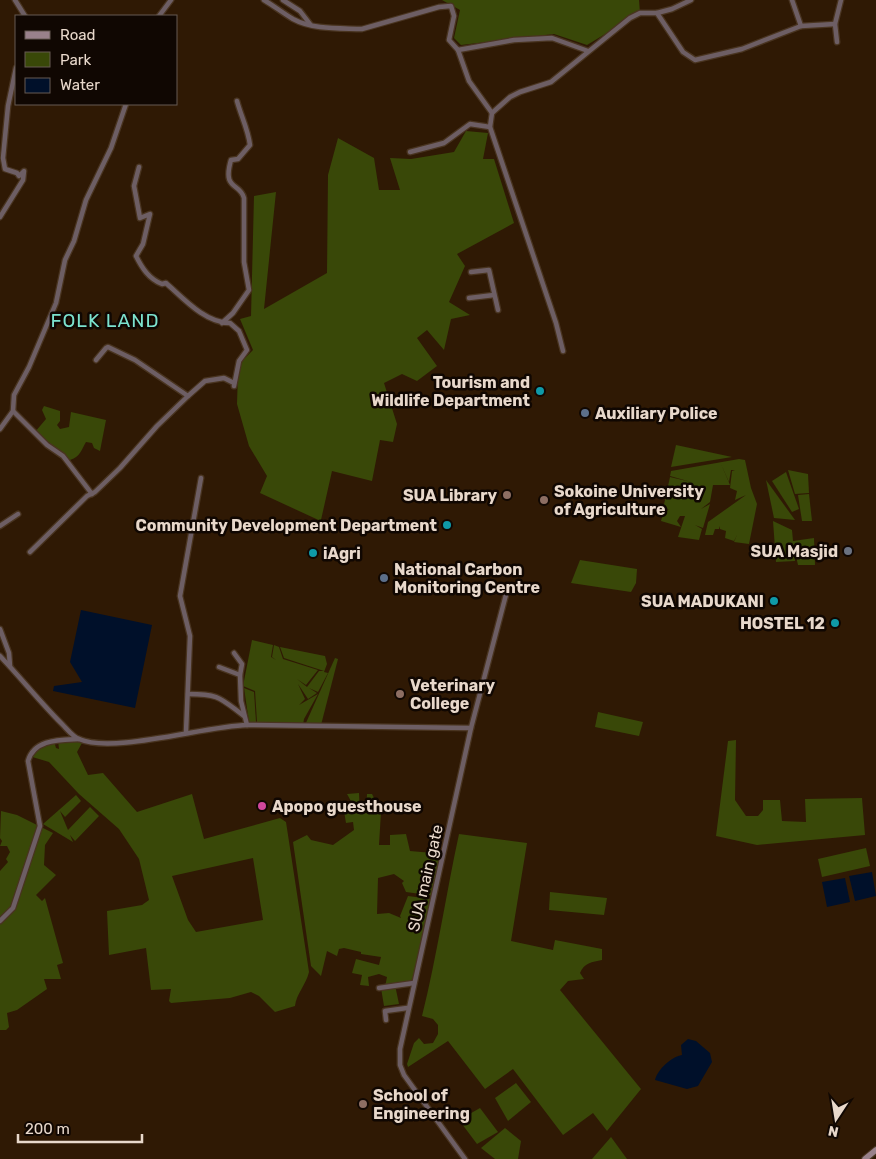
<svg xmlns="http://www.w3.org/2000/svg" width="876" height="1159" font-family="Rubik,sans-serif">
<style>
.green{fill:#394808;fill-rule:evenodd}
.water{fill:#00102a}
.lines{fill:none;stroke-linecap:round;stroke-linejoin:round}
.minor-casing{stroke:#493420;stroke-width:7}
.secondary-casing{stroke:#493420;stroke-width:8}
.minor{stroke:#6d5e64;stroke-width:4.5}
.secondary{stroke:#99818b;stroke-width:5.5}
.culture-dot{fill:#0f9aa8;stroke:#100702;stroke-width:2}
.service-dot{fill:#5c6f8a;stroke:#100702;stroke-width:2}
.education-dot{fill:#8d6e63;stroke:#100702;stroke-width:2}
.worship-dot{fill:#6b7280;stroke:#100702;stroke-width:2}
.hotel-dot{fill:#d1479c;stroke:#100702;stroke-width:2}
.labels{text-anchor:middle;stroke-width:5;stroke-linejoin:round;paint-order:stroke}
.poi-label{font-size:16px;font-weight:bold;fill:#e8d8cb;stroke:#100702;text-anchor:start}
.street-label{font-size:16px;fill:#e8d8cb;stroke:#100702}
.quarter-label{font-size:19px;letter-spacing:1px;fill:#7ce2ce;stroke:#100702}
</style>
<rect width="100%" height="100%" fill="#2f1904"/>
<g class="green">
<polygon points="442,0 639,0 640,13 587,45 554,34 461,45 454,38 460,10"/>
<polygon points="466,131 488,133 483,159 494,159 514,223 457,254 465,266 449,302 470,315 451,319 444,350 427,330 417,338 437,366 417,381 402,374 384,383 397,424 393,442 380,440 372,481 332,471 321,520 325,523 260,493 267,476 249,446 237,404 238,372 242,361 253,350 240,319 251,316 254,196 276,192 264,309 327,273 328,175 338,138 374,158 379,190 400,190 390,158 411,159 454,152"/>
<path d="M44,406L60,411V421L57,425L60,429L69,427L71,412L106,420L100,451L94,448L92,443L86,442C81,450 81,456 70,460L69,465L63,456L35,432L46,419L42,410Z"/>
<polygon points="676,445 732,457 671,467"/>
<polygon points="739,459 745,460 751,488 757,504 749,544 734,542 737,535 734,541 725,538 726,531 720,529 720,526 719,529 715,529 713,535 705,535 708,522 746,495 735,500 737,491 730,488 732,471 735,470 731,470 729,482 721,464 730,485 713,485 710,502 701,509 710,504 703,528 695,525 702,529 699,540 678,537 685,516 680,516 677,521 681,527 661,521 664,510 670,509 663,509 670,477 691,482 670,476 671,471"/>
<polygon points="788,470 808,474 809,493 795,494"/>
<polygon points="786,472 799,509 792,512 772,481"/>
<polygon points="766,480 795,520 774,518"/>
<polygon points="809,494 812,521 802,521 798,495"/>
<polygon points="773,521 792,530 793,541 814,538 815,565 798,565 794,547 795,561 776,562"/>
<polygon points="580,560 637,569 636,583 631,592 571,583"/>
<polygon points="252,640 273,645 271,657 276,660 272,657 274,645 279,647 283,659 318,670 306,685 297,679 307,687 319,671 324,671 284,658 280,647 325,656 327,664 324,672 328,673 318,692 309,688 317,693 308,699 298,684 305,699 299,705 318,694 304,719 303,725 283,724 291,697 283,724 257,722 255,691 243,686"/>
<polygon points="335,658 338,659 321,725 305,725"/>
<polygon points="244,688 254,692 256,722 249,722"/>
<polygon points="598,712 643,722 639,736 595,727"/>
<path d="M79,739L82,743L77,752L88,775L103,773L137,812L192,794L204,839L280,818L286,822L309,972C306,985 296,994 295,1006L275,1012L259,996L251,992L230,998L171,1003L169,1001L171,989L151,990L146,948L109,955L107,911L142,905L149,900L139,859L119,829L79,794L49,762L29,756L30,752L54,741L56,748L59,749L58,740ZM253,858L263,920L196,932L188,920L172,876Z"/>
<polygon points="736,740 735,800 746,816 758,816 763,810 763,800 780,800 782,821 806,822 805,799 862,798 865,835 757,845 716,836 728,741"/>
<polygon points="359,793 360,813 366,813 367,794 372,794 381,812 379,845 390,845 390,835 406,834 410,851 444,854 435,896 406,892 402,883 404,881 394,874 378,878 377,914 389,913 401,918 400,916 408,896 431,899 426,921 428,922 412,981 395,985 399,1004 384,1006 381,988 385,987 387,977 379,974 368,977 369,986 360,985 362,975 352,973 356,959 379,965 381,957 361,954 361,952 344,948 339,949 337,956 327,951 321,976 311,966 293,842 307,835 311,840 333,845 354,830 353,822 346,823 344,811 352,803 347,794"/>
<polygon points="76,795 81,801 65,817 60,811 68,830 90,807 99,816 75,841 70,835 73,842 43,824"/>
<polygon points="1,811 17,815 53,833 45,845 44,865 56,875 36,895 42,901 45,898 63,963 57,965 61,979 44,979 47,989 17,1010 7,1013 9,1027 6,1030 0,1030 0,871 8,862 6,859 10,852 7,846 0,846 2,841 0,838"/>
<path d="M459,834L527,843L511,941L553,950L555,940L602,949V960C592,962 584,963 580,973L584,979L568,981L560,990L641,1089L607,1131L593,1113L563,1135L513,1069L485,1089L448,1041L408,1067L407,1064L414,1043L419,1038L424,1044L433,1043L438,1034V1025L433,1019L422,1016C437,956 446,894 459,834Z"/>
<polygon points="866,848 870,866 822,877 818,859"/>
<polygon points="550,892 607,898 604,915 549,910"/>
<polygon points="516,1083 531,1102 508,1121 495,1098"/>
<polygon points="480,1108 498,1132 477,1144 459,1120"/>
<polygon points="505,1128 521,1141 518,1159 495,1159 481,1148"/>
<polygon points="611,1137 627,1159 592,1159"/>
</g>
<g class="water">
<polygon points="81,610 152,625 135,708 53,691 54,686 82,682 70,662"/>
<polygon points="872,872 876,896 855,901 849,876"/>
<polygon points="845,878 850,902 827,907 822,882"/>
<path d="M688,1039L696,1041L710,1053L712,1062L698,1086L687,1089L655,1080C658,1069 671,1057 682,1055L681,1045Z"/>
</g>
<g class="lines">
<defs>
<g id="minor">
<polyline points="15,0 25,16"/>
<path d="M264,0C274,6 283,13 293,19C313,30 341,28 362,29L439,7L451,6L454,16L449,40L458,50L514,40L552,38L588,51"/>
<polyline points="283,0 300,11 310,24"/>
<polyline points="792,0 801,26"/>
<polyline points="657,13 672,9 691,0"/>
<polyline points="159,16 171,0"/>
<polyline points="837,42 835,24 841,0"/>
<polyline points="458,50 469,81 492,113"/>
<polyline points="410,152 444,143 470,124 490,127"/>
<path d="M139,167L134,186L140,218L150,214L143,244L136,256C142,268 149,279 162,284L166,283C183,298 205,323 230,323L239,331L247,350L239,361L234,386"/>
<polyline points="0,217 23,180 24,171 19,176 17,173 5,169 3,158 8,106 16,68"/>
<polyline points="471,272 489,270 498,310"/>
<polyline points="469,298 494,295"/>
<path d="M222,323L233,313L249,290L244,262V198C240,182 222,191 231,160L238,159L250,145C248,129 241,116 237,101"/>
<polyline points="563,351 556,323 490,127 492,113 510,97 520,92 551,82 630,18 640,13 657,13 683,52 695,60 742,49 801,26 835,24"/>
<polyline points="96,360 106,348 108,347 135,360 188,396"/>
<polyline points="13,411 47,445 63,456 92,494"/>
<polyline points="0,429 13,411 14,395 29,367 56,303 65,260 74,241 86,200 111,148 126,104"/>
<polyline points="0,526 18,514"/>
<polyline points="30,552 87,496 95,492 120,468 157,426 188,396 205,381 224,378 234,383"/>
<polyline points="0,629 9,653 10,666"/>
<polyline points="234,653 242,664 240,675"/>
<path d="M0,656C21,678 40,702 62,724C67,729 73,737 79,739C113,754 205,726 247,725L471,728"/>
<polyline points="219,667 240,675 241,701 247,725"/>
<path d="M188,694C220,694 220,698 244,716"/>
<polyline points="186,732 190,636 180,596 201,478"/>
<path d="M0,921L13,908L40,826L28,761C34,739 60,740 79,739"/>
<polyline points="379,988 414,983"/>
<polyline points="386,1020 385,1011 407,1008"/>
<polyline points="465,1159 404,1075 400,1065 400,1049 471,728 508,587"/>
</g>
<polyline id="secondary" points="865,1159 876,1150"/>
</defs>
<use href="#minor" class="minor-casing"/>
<use href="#secondary" class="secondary-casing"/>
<use href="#minor" class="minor"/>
<use href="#secondary" class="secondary"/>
</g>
<g class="culture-dot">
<circle cx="540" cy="391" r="5"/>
<circle cx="447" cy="525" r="5"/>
<circle cx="313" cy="553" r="5"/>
<circle cx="774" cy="601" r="5"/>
<circle cx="835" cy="623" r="5"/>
</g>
<g class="service-dot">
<circle cx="585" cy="413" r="5"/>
<circle cx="384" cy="578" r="5"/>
</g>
<g class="education-dot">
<circle cx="507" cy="495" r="5"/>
<circle cx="544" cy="500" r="5"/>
<circle cx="400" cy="694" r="5"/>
<circle cx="363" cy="1104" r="5"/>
</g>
<circle class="worship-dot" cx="848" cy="551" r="5"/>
<circle class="hotel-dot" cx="262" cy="806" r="5"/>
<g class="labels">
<g class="poi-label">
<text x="530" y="388" text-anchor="end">Tourism and<tspan x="530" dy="18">Wildlife Department</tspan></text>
<text x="595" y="419">Auxiliary Police</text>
<text x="554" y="497">Sokoine University<tspan x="554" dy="18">of Agriculture</tspan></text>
<text x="497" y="501" text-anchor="end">SUA Library</text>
<text x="437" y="531" text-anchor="end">Community Development Department</text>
<text x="838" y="557" text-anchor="end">SUA Masjid</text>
<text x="323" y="559">iAgri</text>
<text x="394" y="575">National Carbon<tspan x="394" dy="18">Monitoring Centre</tspan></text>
<text x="764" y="607" text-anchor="end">SUA MADUKANI</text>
<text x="825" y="629" text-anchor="end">HOSTEL 12</text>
<text x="410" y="691">Veterinary<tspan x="410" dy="18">College</tspan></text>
<text x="272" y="812">Apopo guesthouse</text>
<text x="373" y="1101">School of<tspan x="373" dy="18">Engineering</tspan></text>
</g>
<g class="street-label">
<text transform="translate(425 878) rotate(-77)" y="6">SUA main gate</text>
</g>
<g class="quarter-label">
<text x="105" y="327">FOLK LAND</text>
</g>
</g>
<rect x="15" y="15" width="162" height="90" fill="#100702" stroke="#665b52"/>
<rect x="25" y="31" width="25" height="8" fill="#99818b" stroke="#665b52"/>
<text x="60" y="40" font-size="15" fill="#e8d8cb">Road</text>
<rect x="25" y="52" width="25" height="15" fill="#394808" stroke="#665b52"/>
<text x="60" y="65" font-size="15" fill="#e8d8cb">Park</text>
<rect x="25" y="78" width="25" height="15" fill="#00102a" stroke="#665b52"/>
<text x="60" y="90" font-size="15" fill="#e8d8cb">Water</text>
<g transform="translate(836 1119) rotate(192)" stroke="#100702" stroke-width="4" paint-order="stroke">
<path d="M0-4L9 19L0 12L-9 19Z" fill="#e8d8cb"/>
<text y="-8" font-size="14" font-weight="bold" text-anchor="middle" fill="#e8d8cb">N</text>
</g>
<path d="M18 1134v8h124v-8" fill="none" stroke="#e8d8cb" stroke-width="2.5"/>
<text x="25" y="1134" font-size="15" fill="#e8d8cb" stroke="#100702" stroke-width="4" paint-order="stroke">200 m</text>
</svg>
